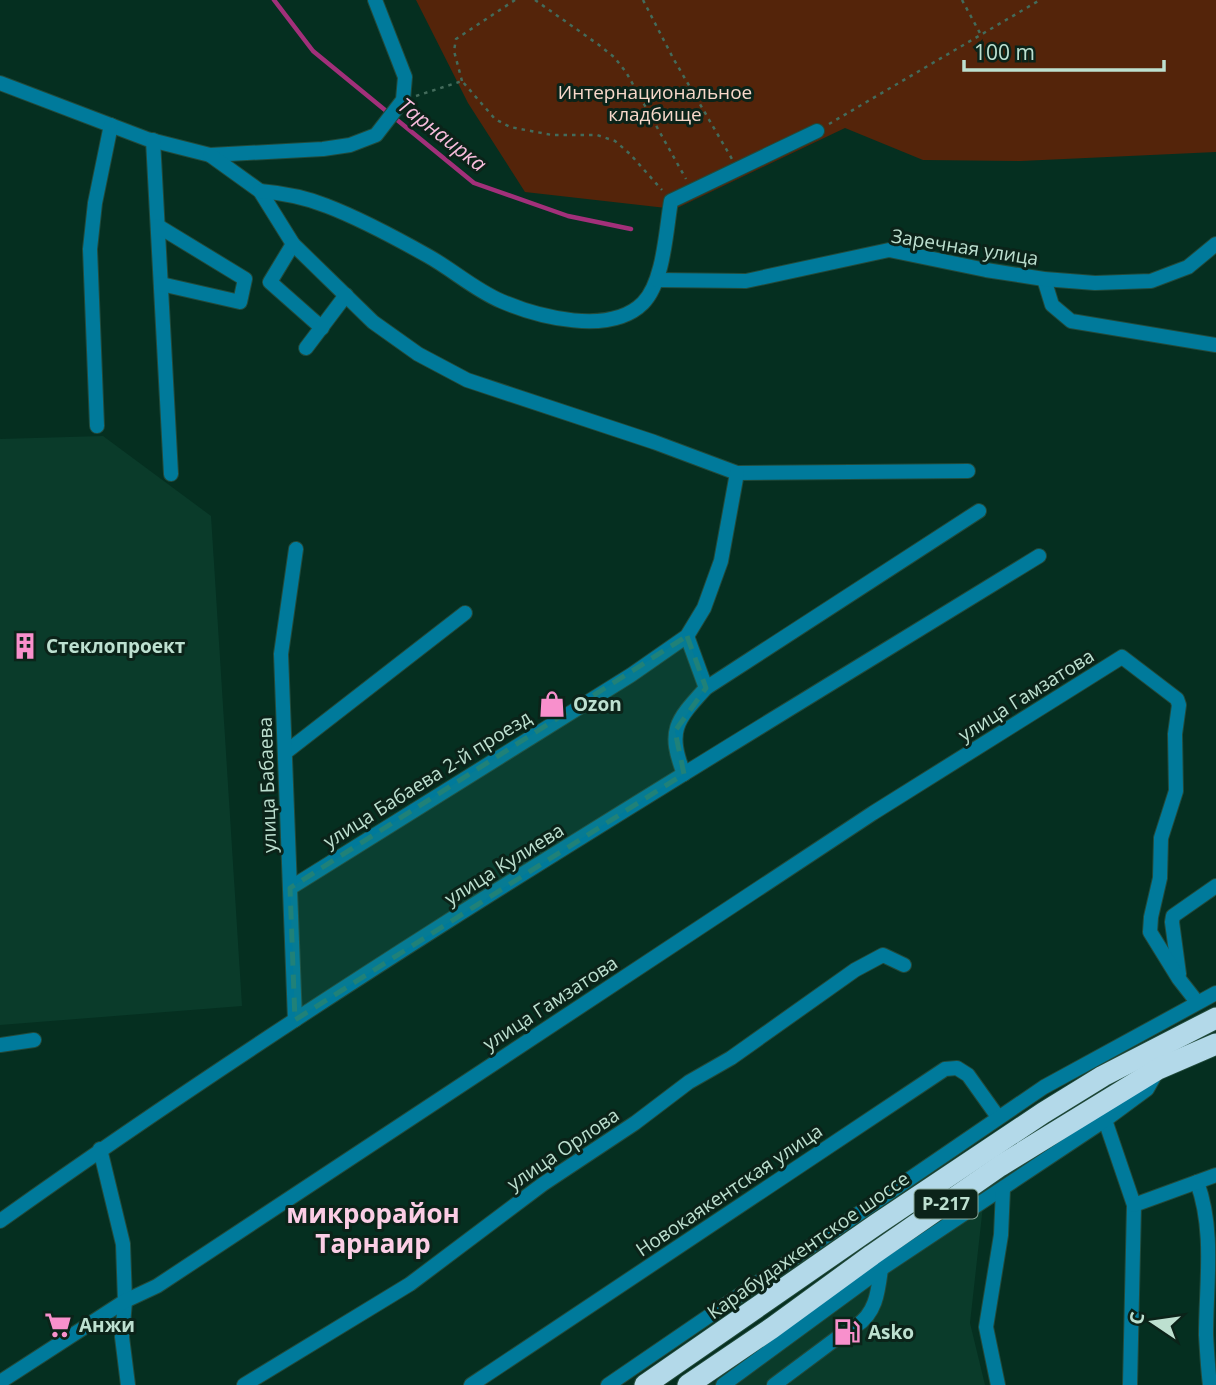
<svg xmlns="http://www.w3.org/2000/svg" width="1216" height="1385" font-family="'Open Sans',sans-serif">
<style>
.built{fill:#0a3b2a}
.green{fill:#54240a}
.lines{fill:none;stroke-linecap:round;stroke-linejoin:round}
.stream{stroke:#a2307a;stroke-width:4.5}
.minor-tunnel{stroke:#214a3a;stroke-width:14;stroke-dasharray:14 7;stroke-linecap:butt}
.minor-casing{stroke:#224b3c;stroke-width:16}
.highway-casing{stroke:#224b3c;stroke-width:23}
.path{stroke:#436b5b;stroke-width:2.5;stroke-dasharray:3.5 5;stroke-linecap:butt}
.minor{stroke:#007a9b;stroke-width:14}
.highway{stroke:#b3d9e9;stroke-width:21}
.marked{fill:#208178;fill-opacity:0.2;stroke:#208178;stroke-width:5;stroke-dasharray:14 9;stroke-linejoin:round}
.labels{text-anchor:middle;stroke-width:6;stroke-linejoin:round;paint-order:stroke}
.shield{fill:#0b2319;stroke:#88a799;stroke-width:2}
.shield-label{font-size:18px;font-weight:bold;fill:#bde0d0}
.park-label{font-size:19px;fill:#f7d8ca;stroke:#0b2319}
.street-label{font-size:19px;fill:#bde0d0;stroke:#0b2319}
.poi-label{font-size:19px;font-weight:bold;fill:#bde0d0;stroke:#0b2319;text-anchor:start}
.water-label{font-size:21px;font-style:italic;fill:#f9bddd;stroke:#0b2319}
.district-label{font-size:26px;font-weight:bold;fill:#fbcde5;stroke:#0b2319}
</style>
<rect width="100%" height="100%" fill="#052f20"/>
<g class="built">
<polygon points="103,436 211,516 242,1006 0,1025 0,439"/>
<polygon points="984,1197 970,1323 985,1385 709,1385"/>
</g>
<polygon class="green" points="416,0 1216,0 1216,152 1021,161 923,160 845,128 675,209 525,192 468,103"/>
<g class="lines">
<polyline class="stream" points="274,0 313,51 474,183 568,216 631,229"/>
<polyline class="minor-tunnel" points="837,1338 856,1326"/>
<defs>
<g id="minor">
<polyline points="0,83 147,139 210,155 323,149 350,145 376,135 403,100 405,77 375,0"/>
<polyline points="153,140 171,474"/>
<polyline points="210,155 260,191 293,244 373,322 418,354 467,380 654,442 737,473 968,471"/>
<path d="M260,191C283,193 305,197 327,206C361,219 396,238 428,256C453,270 475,290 501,301C538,317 610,336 643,303C664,282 666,229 671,201L817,131"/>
<polyline points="158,226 245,279 240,302 161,284"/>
<polyline points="293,244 270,282 322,328"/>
<polyline points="1044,279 1052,305 1071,321 1216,345"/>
<polyline points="657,280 746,281 889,250 986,270 1044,279 1095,283 1151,281 1188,267 1216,244"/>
<polyline points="306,348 346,295"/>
<polyline points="97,426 90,249 95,203 111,125"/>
<polyline points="687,636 706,688"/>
<polyline points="286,752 465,613"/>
<path d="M684,774C667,730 676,721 706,688L979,511"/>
<polyline points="290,888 631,675 687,636 704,608 721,561 737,473"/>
<polyline points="1179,974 1172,922 1173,916 1216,886"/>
<polyline points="295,1020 281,654 296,549"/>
<polyline points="0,1045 34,1040"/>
<polyline points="1105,1120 1134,1205 1130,1385"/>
<polyline points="100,1149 123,1244 125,1301 122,1337 128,1385"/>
<path d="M1197,1182C1215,1231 1206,1284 1206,1335C1207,1352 1208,1369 1210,1385"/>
<polyline points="1134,1205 1216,1175"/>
<path d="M0,1221C335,982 689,771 1039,556"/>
<path d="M856,1326C876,1313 878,1292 881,1269"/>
<polyline points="0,1382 125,1301 157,1286 873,813 1122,657 1177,699 1179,705 1175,734 1176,791 1161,838 1160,878 1151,917 1150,932 1179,979 1197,1002"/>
<polyline points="244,1385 410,1284 543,1184 635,1123 689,1082 731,1058 855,970 883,955 904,965"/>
<polyline points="471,1385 945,1069 957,1068 968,1075 998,1117"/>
<polyline points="608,1385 1044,1087 1216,993"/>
<polyline points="723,1385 881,1269 1105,1120 1147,1089 1156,1073"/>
<polyline points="774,1385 837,1338"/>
<polyline points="998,1385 986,1327 1001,1235 1003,1189"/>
</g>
<g id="highway">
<polyline points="645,1385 877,1224 1043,1113 1103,1076 1216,1018"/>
<polyline points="688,1385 772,1328 872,1255 1000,1166 1158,1069 1216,1044"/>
</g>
</defs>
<use href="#minor" class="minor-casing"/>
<use href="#highway" class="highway-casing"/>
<g class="path">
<polyline points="535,0 599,45 614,57 626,72 686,179"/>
<polyline points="643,0 673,58 732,159"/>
<polyline points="962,0 981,35"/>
<polyline points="462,81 454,51 456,39 515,0"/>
<polyline points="416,96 462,81 495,119 510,127 552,135 597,135 615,141 630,154 662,190"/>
<polyline points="829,124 1040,0"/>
</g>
<use href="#minor" class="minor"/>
<use href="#highway" class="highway"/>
</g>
<path class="marked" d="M687,636L706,688L675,731L684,774L295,1020L290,888Z"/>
<defs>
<symbol id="building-bare" viewBox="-9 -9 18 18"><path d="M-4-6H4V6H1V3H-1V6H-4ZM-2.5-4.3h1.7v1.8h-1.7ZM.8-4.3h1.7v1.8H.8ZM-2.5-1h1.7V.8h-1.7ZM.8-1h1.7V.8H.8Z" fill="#f890cc" stroke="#0b2319" stroke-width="2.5" paint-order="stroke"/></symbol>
<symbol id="shop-bare" viewBox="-9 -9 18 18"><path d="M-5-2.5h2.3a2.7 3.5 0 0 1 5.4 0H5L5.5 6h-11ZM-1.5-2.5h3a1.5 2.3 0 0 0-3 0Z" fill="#f890cc" stroke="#0b2319" stroke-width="2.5" paint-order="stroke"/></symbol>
<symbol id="supermarket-bare" viewBox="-9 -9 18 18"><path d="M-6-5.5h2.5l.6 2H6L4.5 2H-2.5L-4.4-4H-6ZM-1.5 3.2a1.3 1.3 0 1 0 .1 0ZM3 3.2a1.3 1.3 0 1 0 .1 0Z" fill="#f890cc" stroke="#0b2319" stroke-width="2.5" paint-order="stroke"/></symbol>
<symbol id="fuel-bare" viewBox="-9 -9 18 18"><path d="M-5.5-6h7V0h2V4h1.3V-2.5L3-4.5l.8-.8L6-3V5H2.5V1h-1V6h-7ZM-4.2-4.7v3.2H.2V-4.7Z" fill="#f890cc" stroke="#0b2319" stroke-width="2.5" paint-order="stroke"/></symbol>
</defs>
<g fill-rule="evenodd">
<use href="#building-bare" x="6" y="627" width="38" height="38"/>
<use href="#shop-bare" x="533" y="685" width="38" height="38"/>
<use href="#supermarket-bare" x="39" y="1306" width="38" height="38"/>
<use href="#fuel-bare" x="828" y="1313" width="38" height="38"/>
</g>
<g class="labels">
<rect class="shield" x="914.5" y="1189.5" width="63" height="29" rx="5"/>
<g class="shield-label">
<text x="946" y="1210">Р-217</text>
</g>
<g class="park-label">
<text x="655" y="99">Интернациональное<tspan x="655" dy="22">кладбище</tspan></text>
</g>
<g class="street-label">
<text transform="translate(965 247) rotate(9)" y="7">Заречная улица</text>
<text transform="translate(1026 695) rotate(-32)" y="7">улица Гамзатова</text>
<text transform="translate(427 779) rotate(-32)" y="7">улица Бабаева 2-й проезд</text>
<text transform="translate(267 785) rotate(-92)" y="7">улица Бабаева</text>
<text transform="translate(504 864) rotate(-32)" y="7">улица Кулиева</text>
<text transform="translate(550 1003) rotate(-33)" y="7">улица Гамзатова</text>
<text transform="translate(563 1149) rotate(-34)" y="7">улица Орлова</text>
<text transform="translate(729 1190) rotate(-34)" y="7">Новокаякентская улица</text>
<text transform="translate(808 1245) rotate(-35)" y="7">Карабудахкентское шоссе</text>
</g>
<g class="poi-label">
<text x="46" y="653">Стеклопроект</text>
<text x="573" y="711">Ozon</text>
<text x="79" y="1332">Анжи</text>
<text x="868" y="1339">Asko</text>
</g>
<g class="water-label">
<text transform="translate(442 135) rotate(38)" y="7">Тарнаирка</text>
</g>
<g class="district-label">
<text x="373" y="1223">микрорайон<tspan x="373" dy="30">Тарнаир</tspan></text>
</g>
</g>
<g transform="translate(1153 1322) rotate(283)" stroke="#0b2319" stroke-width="5" paint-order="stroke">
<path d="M0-5L12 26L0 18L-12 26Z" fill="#bde0d0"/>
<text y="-10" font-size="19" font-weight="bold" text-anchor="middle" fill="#bde0d0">С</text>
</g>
<path d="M964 60v10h200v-10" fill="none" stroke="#bde0d0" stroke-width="3.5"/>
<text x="974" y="60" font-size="21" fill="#bde0d0" stroke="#0b2319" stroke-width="5" paint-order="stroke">100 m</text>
</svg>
